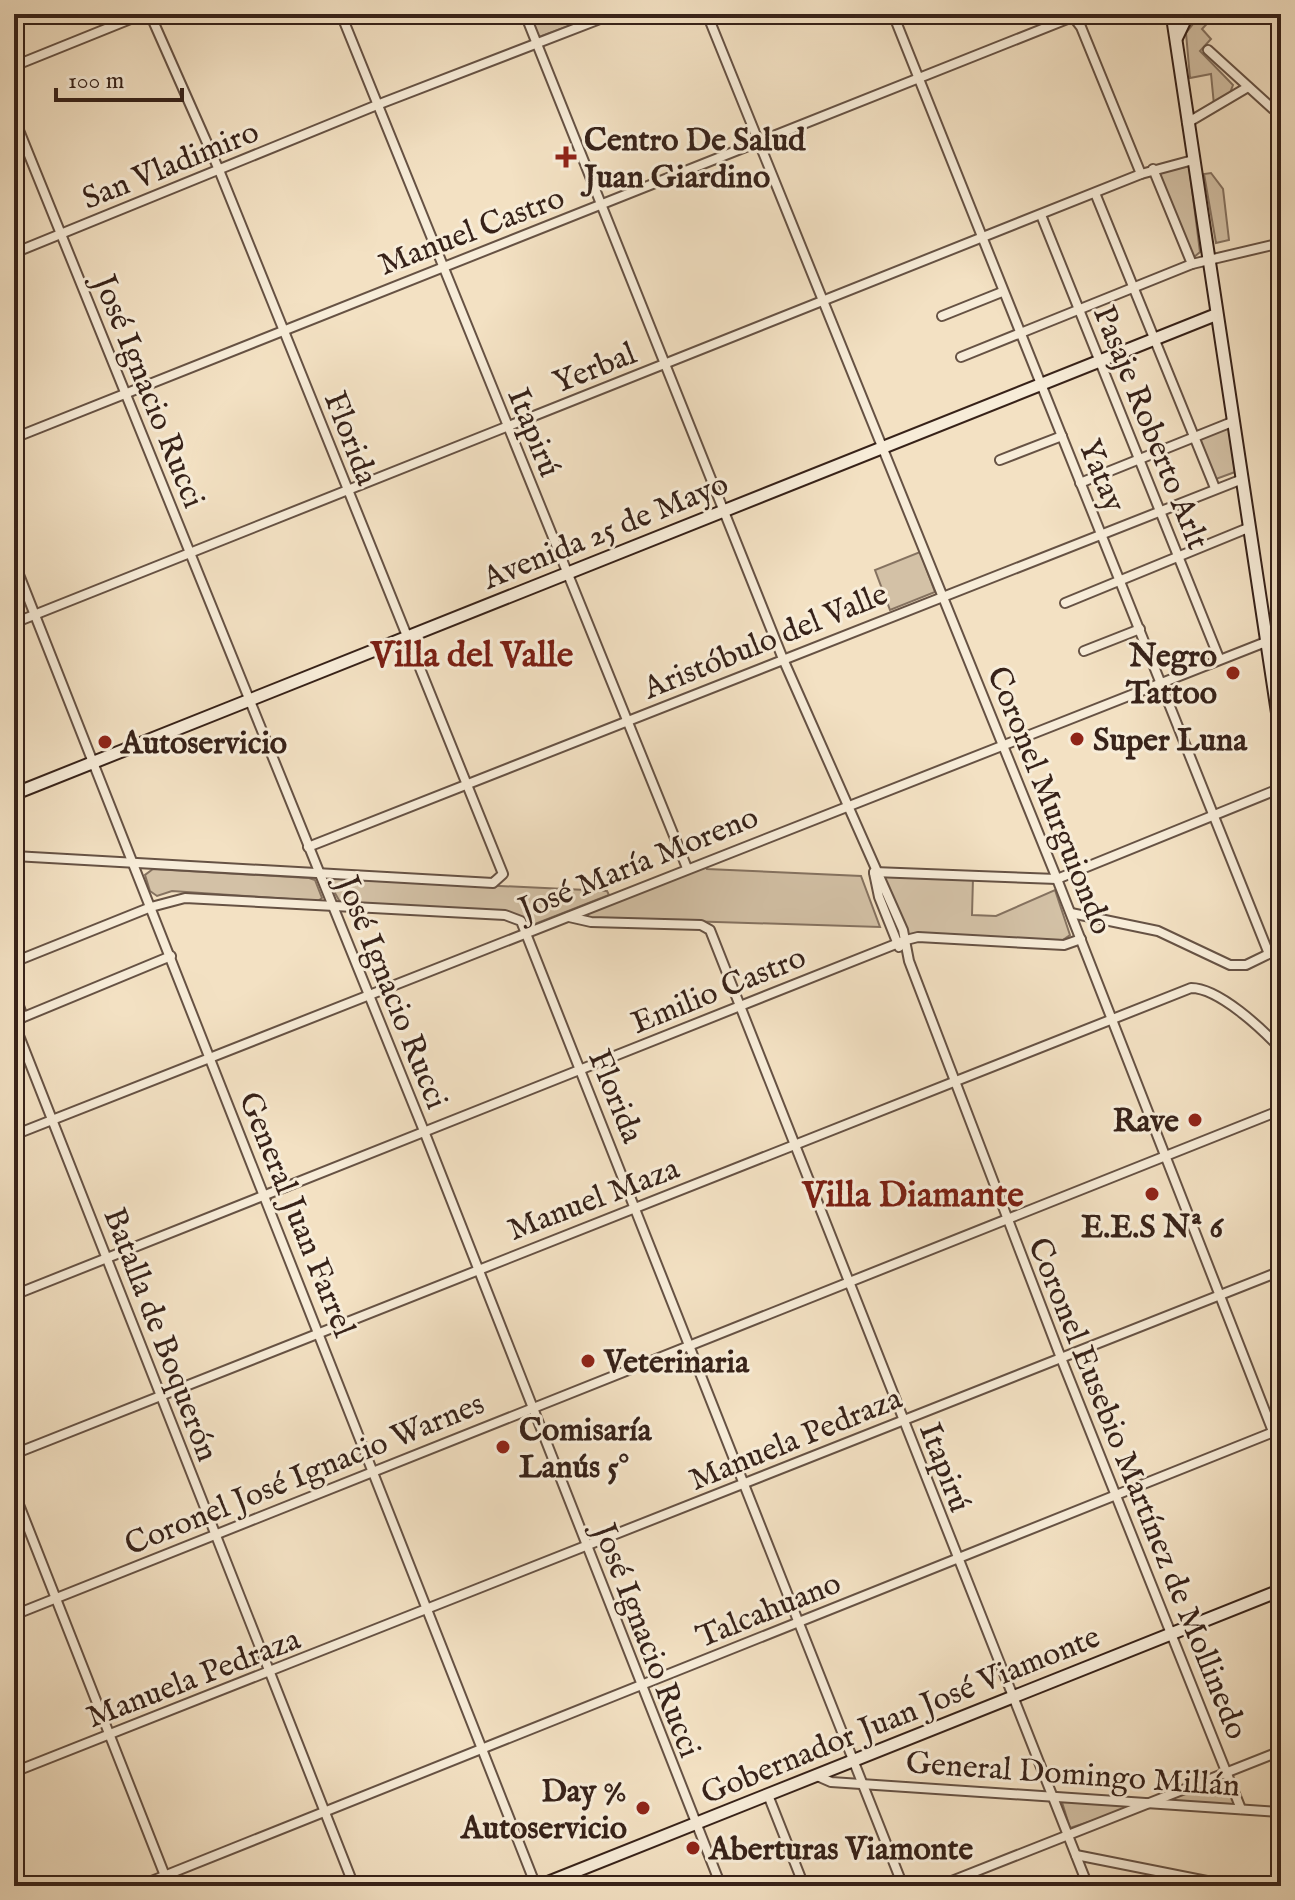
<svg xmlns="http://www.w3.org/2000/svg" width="1295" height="1900" font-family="'IM FELL English',serif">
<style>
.green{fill:#d3c1a6;stroke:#857260;stroke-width:2}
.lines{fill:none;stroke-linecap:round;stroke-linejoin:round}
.street-casing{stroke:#665244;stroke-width:12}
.secondary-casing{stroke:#372219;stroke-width:15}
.street{stroke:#f7ecd8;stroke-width:8}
.secondary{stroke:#f7ecd8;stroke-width:11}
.poi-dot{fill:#8f2418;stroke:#f7ecd8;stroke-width:3}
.labels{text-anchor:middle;stroke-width:6;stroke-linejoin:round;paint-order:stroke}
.poi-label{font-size:32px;font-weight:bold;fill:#372219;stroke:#f7ecd8;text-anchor:start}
.street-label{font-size:32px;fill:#372219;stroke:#f7ecd8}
.quarter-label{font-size:36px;font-weight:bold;fill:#7a1f14;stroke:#f7ecd8}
</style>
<rect width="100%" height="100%" fill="#f3e1c3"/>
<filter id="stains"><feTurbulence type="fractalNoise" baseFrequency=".0025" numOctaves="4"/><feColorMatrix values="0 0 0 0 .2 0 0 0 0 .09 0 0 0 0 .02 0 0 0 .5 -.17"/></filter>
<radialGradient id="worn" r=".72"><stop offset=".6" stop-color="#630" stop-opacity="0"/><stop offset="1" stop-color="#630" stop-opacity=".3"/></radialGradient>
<g class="green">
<polygon points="530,14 570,14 574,24 539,37"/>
<polygon points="1201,14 1216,14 1202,29 1211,39 1200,51 1233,85 1230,93 1214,105 1211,74 1190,78 1186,33"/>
<polygon points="1189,166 1200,252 1193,258 1159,173"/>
<polygon points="1211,173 1223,189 1229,240 1216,243 1204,174"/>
<polygon points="1229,428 1235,472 1216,479 1200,439"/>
<polygon points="920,552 935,592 890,610 875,570"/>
<polygon points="706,865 707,869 861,876 880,927 589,918 587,913"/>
<polygon points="153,869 309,878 315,880 322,898 318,901 172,891 157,896 150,891 145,875"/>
<polygon points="882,873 973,878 972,915 996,916 1055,890 1070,935 1060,942 908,934"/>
<polygon points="330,878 607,891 609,895 535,924 520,917 340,902 327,879"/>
<polygon points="1226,1773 1241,1809 1150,1802 1070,1828 1061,1799 1150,1802"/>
</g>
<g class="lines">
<defs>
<g id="street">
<polyline points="341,14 687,868"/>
<polyline points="525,14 783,659 903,930 909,961 1061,1358 1241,1809"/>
<polyline points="707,14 1057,879 1281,1452"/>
<polyline points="893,14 1269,954"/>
<polyline points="1071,14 1081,27 1141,174"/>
<polyline points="1208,50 1273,109 1281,111"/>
<polyline points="14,66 143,14"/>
<polyline points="14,118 424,1131 721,1886"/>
<polyline points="1187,123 1248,87"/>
<polyline points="1153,169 1192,264"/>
<polyline points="1095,193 1215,488"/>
<polyline points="1041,215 1219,658"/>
<polyline points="14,253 377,105 613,14"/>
<polyline points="942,316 1002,292"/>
<polyline points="961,357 1192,264 1281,243"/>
<polyline points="14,438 1080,14"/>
<polyline points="1000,460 1062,436"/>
<polyline points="1080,483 1232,422"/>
<polyline points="14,562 536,1886"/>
<polyline points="1065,603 1248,528"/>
<polyline points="14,623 1141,174 1193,160"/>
<polyline points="1084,651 1140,629"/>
<polyline points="308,847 1240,480"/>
<polyline points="14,856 493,883 503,874 219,170 150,14"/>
<polyline points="874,872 1057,879 1281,788"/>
<polyline points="874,873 879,897 899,947"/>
<polyline points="1071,913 1158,931 1230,965 1246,965 1281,948"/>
<polyline points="569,917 591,922 701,925 710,930 1088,1886"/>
<polyline points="14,962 151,907 185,898 505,915 521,921 903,1886"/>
<polyline points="14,992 23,1017"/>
<polyline points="14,1021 171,956"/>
<polyline points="14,1023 354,1886"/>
<polyline points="14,1135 1281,636"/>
<polyline points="14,1295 906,940 918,937 1064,945 1081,939"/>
<path d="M14,1454L1191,988C1219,988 1262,1029 1281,1049"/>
<polyline points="14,1492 169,1886"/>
<polyline points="14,1615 1281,1110"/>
<polyline points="14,1772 1281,1271"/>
<polyline points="815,1775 831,1782 1281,1812"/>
<polyline points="768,1795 804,1886"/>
<polyline points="1076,1855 1232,1886"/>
<polyline points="14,1870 20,1886"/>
<polyline points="139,1886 1281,1429"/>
<polyline points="939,1886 1281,1751"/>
</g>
<g id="secondary">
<polyline points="1172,14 1281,736"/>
<polyline points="1177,37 1188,14"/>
<polyline points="14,794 1215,315"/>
<polyline points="539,1886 1281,1590"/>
</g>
</defs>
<use href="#street" class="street-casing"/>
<use href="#secondary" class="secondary-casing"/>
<use href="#street" class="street"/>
<use href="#secondary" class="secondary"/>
</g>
<g class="poi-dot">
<path d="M562 145h8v8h8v8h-8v8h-8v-8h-8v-8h8z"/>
<circle cx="1233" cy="673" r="8"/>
<circle cx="1077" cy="739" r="8"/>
<circle cx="105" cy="742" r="8"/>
<circle cx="1195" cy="1120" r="8"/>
<circle cx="1152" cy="1194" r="8"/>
<circle cx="588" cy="1361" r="8"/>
<circle cx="503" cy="1447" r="8"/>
<circle cx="643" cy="1808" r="8"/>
<circle cx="693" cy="1848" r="8"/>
</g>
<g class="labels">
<g class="poi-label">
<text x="584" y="150">Centro De Salud<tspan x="584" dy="37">Juan Giardino</tspan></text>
<text x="1217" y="666" text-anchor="end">Negro<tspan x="1217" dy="37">Tattoo</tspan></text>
<text x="1093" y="750">Super Luna</text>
<text x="121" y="753">Autoservicio</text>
<text x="1179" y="1131" text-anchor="end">Rave</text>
<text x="1152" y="1237" text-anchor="middle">E.E.S Nª 6</text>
<text x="604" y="1372">Veterinaria</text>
<text x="519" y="1440">Comisaría<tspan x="519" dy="37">Lanús 5°</tspan></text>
<text x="627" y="1801" text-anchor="end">Day %<tspan x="627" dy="37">Autoservicio</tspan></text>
<text x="709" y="1859">Aberturas Viamonte</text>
</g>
<g class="street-label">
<text transform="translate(170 164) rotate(-22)" y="11">San Vladimiro</text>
<text transform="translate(471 230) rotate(-21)" y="11">Manuel Castro</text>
<text transform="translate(594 367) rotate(-22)" y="11">Yerbal</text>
<text transform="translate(150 391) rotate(68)" y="11">José Ignacio Rucci</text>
<text transform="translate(1152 427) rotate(68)" y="11">Pasaje Roberto Arlt</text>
<text transform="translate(535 432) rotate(68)" y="11">Itapirú</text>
<text transform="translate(352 438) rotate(69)" y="11">Florida</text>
<text transform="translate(1103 475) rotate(68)" y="11">Yatay</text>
<text transform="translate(605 530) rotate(-22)" y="11">Avenida 25 de Mayo</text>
<text transform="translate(765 640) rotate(-22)" y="11">Aristóbulo del Valle</text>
<text transform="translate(1051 800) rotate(68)" y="11">Coronel Murguiondo</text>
<text transform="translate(638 862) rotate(-22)" y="11">José María Moreno</text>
<text transform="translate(718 989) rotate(-22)" y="11">Emilio Castro</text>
<text transform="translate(393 992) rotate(68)" y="11">José Ignacio Rucci</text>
<text transform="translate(617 1096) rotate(68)" y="11">Florida</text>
<text transform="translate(593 1198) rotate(-21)" y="11">Manuel Maza</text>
<text transform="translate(298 1214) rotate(68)" y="11">General Juan Farrel</text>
<text transform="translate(162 1334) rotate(69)" y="11">Batalla de Boquerón</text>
<text transform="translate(795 1438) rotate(-22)" y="11">Manuela Pedraza</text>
<text transform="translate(946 1467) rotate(69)" y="11">Itapirú</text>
<text transform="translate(304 1473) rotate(-22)" y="11">Coronel José Ignacio Warnes</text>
<text transform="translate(1139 1488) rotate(68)" y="11">Coronel Eusebio Martínez de Mollinedo</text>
<text transform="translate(768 1609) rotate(-22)" y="11">Talcahuano</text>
<text transform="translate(648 1640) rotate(69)" y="11">José Ignacio Rucci</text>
<text transform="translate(193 1677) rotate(-21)" y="11">Manuela Pedraza</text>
<text transform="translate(900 1714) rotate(-22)" y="11">Gobernador Juan José Viamonte</text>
<text transform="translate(1073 1773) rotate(4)" y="11">General Domingo Millán</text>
</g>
<g class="quarter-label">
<text x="472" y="666">Villa del Valle</text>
<text x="913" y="1206">Villa Diamante</text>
</g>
</g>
<rect width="1295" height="1900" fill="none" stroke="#f3e1c3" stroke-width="48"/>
<rect x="16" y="16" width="1263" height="1868" fill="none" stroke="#372219" stroke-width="4"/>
<rect x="24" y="24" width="1247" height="1852" fill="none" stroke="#372219" stroke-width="2"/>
<path d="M56 88v12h126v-12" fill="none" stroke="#372219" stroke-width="4"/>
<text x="68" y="88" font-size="24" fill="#372219" stroke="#f7ecd8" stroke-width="6" paint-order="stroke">100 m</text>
<rect width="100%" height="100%" filter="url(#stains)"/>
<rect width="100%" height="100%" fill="url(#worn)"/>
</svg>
